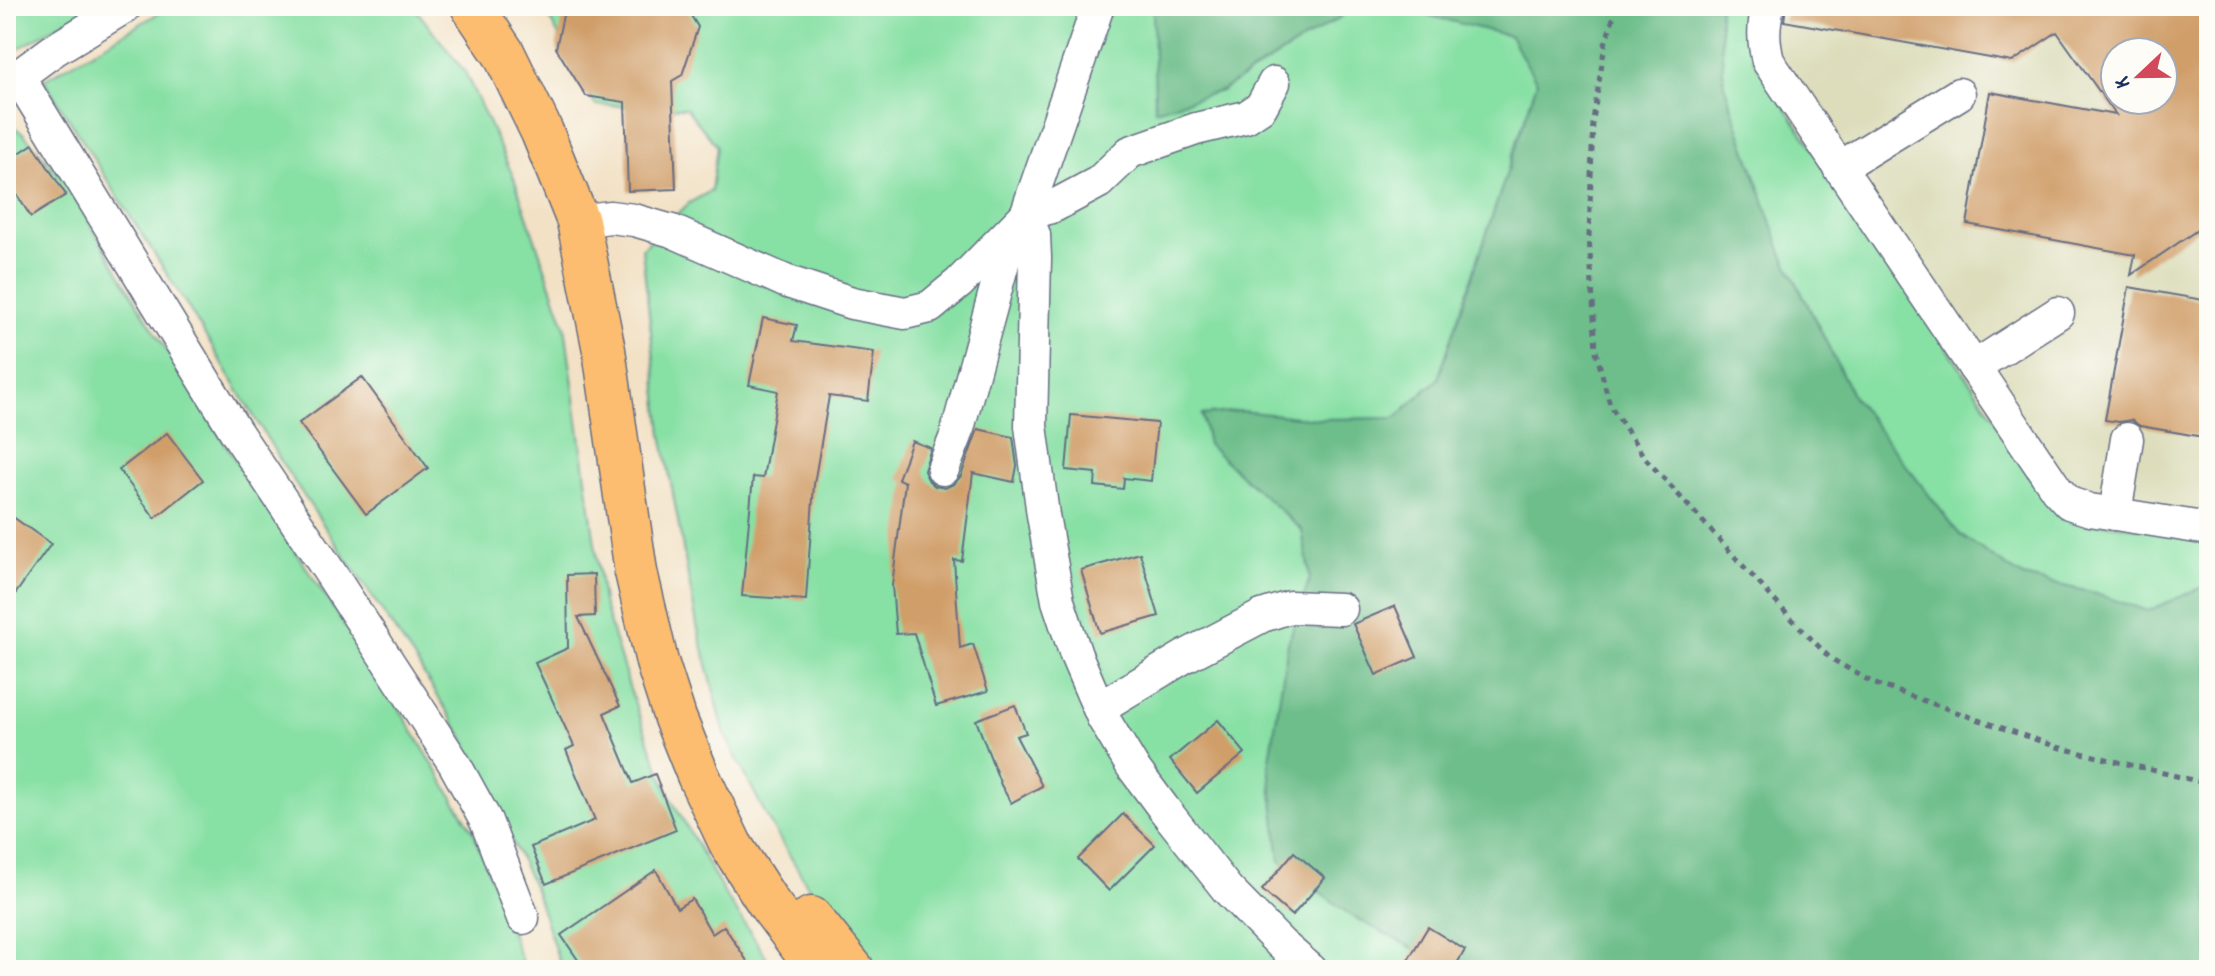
<svg xmlns="http://www.w3.org/2000/svg" width="2215" height="976" font-family="Dekko,sans-serif">
<style>
.built{fill:#ddddbc;fill-rule:evenodd}
.green{fill:#87e0a4;stroke:#518881;stroke-width:2}
.forest{fill:#6dbe8a;stroke:#447674;stroke-width:2}
.building{fill:#d09e69;fill-rule:evenodd}
.lines{fill:none;stroke-linecap:round;stroke-linejoin:round}
.minor-casing{stroke:#666d82;stroke-width:35}
.major-casing{stroke:#666d82;stroke-width:45}
.path{stroke:#666d82;stroke-width:5;stroke-dasharray:6 6;stroke-linecap:butt}
.minor{stroke:#fff;stroke-width:32}
.major{stroke:#fcbd6f;stroke-width:42}
</style>
<rect width="100%" height="100%" fill="#fdfcf7"/>
<filter id="ink" filterUnits="userSpaceOnUse"><feTurbulence type="fractalNoise" baseFrequency=".0125" numOctaves="2"/><feDisplacementMap in="SourceGraphic" scale="16" xChannelSelector="R" yChannelSelector="G"/><feConvolveMatrix kernelMatrix="1 2 1 2 8 2 1 2 1" color-interpolation-filters="sRGB"/></filter>
<filter id="wash" filterUnits="userSpaceOnUse"><feTurbulence type="fractalNoise" baseFrequency=".006" numOctaves="4" result="noise"/><feDisplacementMap in="SourceGraphic" scale="32" xChannelSelector="R" yChannelSelector="G"/><feGaussianBlur stdDeviation="1.8" result="paint"/><feColorMatrix in="noise" values="0 0 0 0 0 0 0 0 0 0 0 0 0 0 0 0 0 1.4 0 .05"/><feComposite in="paint" operator="in"/></filter>
<g filter="url(#wash)">
<rect width="100%" height="100%" fill="#f2e1c5"/>
<path class="built" d="M1752,6H2209V538L2061,518L1753,59ZM2115,52H2163V100H2115Z"/>
<g class="green">
<polygon points="6,6 91,6 6,56"/>
<polygon points="171,6 413,6 465,72 514,178 565,326 603,602 632,696 669,795 724,893 775,970 562,970 536,892 462,735 413,657 285,468 188,307 44,80"/>
<polygon points="543,6 1752,6 1753,59 2061,517 2209,538 2209,970 876,970 811,891 770,823 725,735 697,625 662,434 642,249 689,203 711,191 717,146 686,108 595,105"/>
<polygon points="6,122 23,133 65,181 139,306 245,475 399,708 473,831 525,970 6,970"/>
</g>
<g class="forest">
<polygon points="1153,6 1358,6 1221,91 1155,110"/>
<polygon points="1391,6 1719,6 1724,84 1782,253 1854,398 1960,535 2023,577 2090,592 2148,611 2209,584 2209,970 1528,970 1436,961 1350,915 1280,861 1269,766 1288,643 1310,578 1302,530 1208,445 1202,415 1240,411 1318,419 1395,418 1438,379 1537,82 1510,36"/>
</g>
<g id="blocks">
<g class="building">
<polygon points="565,6 685,6 698,27 682,75 672,81 676,189 628,191 625,102 586,96 556,48"/>
<path d="M1786,6H2209V222L2131,275L2135,255L1967,224L1990,92L2116,115L2057,32L2012,62L1784,21ZM2115,52H2163V100H2115Z"/>
<polygon points="33,144 66,195 31,217 6,178 6,162"/>
<polygon points="2129,287 2209,301 2209,438 2140,426 2131,420 2119,422 2105,420"/>
<polygon points="763,318 797,325 793,341 874,352 868,401 829,396 814,484 806,600 742,596 753,477 763,478 778,391 749,385"/>
<polygon points="362,377 428,468 366,514 299,423"/>
<polygon points="1071,415 1157,423 1151,481 1124,478 1123,489 1095,486 1096,473 1066,470"/>
<polygon points="978,429 1013,437 1017,466 1014,482 973,473 962,561 954,560 960,648 973,644 988,691 936,706 914,633 896,634 892,585 905,482 898,479 912,441 931,448 924,471 929,481 935,486 945,488 954,484 961,476"/>
<polygon points="167,433 203,480 155,518 119,470"/>
<polygon points="6,512 51,544 6,607"/>
<polygon points="1140,553 1159,616 1100,633 1081,570"/>
<polygon points="594,574 595,616 578,617 620,706 604,713 633,783 655,774 676,830 546,884 531,847 595,820 566,750 574,746 535,663 568,648 567,575"/>
<polygon points="1395,606 1417,657 1376,675 1353,624"/>
<polygon points="1015,705 1026,733 1016,736 1042,786 1011,803 1001,785 976,720"/>
<polygon points="1218,720 1245,753 1197,793 1170,760"/>
<polygon points="1123,814 1155,845 1109,891 1078,859"/>
<polygon points="1294,852 1325,878 1292,916 1262,890"/>
<polygon points="656,870 677,908 692,899 712,934 724,926 753,970 585,970 561,935"/>
<polygon points="1428,927 1465,950 1453,970 1402,970"/>
</g>
</g>
</g>
<g filter="url(#ink)">
<use href="#blocks" fill-opacity="0" stroke="#666d82" stroke-width="2"/>
<g class="lines">
<defs>
<g id="minor">
<polyline points="1098,6 1026,215 1034,235 1035,258 1031,426 1043,515 1058,601 1076,655 1103,718 1132,766 1164,809 1227,889 1281,944 1311,970"/>
<path d="M1768,6C1763,26 1763,41 1768,61L2057,490L2069,503L2090,510L2209,529"/>
<polyline points="18,76 236,432 325,565 454,763 486,821 523,918"/>
<polyline points="6,85 54,50 126,6"/>
<polyline points="1839,168 1959,94"/>
<polyline points="578,221 610,217 634,220 672,231 785,281 852,303 905,313 930,307 959,283 1026,215 1054,206 1099,182 1130,152 1196,129 1246,117 1261,107 1274,83"/>
<polyline points="1974,367 2058,313"/>
<polyline points="943,469 956,436 1004,259 1017,232"/>
<polyline points="2115,514 2127,439"/>
<polyline points="1099,708 1184,657 1262,616 1290,607 1341,609"/>
</g>
<g id="major">
<polyline points="472,6 504,54 542,132 578,221 604,350 636,572 657,662 675,718 698,775 731,845 769,904 819,970"/>
<polyline points="811,918 853,970"/>
</g>
</defs>
<use href="#minor" class="minor-casing"/>
<use href="#major" class="major-casing"/>
<polyline class="path" points="1617,6 1605,44 1593,120 1589,236 1596,351 1610,405 1645,458 1786,613 1830,658 1873,683 2057,747 2209,784"/>
<use href="#minor" class="minor"/>
<use href="#major" class="major"/>
</g>
</g>
<rect width="2215" height="976" fill="none" stroke="#fdfcf7" stroke-width="32"/>
<g transform="translate(2139 76) rotate(248)"><circle r="38" fill="#fdfcf7" stroke="#a3aaba" stroke-width="2"/>
<path d="M0-6L14 30L0 20L-14 30Z" fill="#d1495b"/>
<text y="-12" font-size="22" font-weight="bold" text-anchor="middle" fill="#1b2f5e">K</text>
</g>
</svg>
